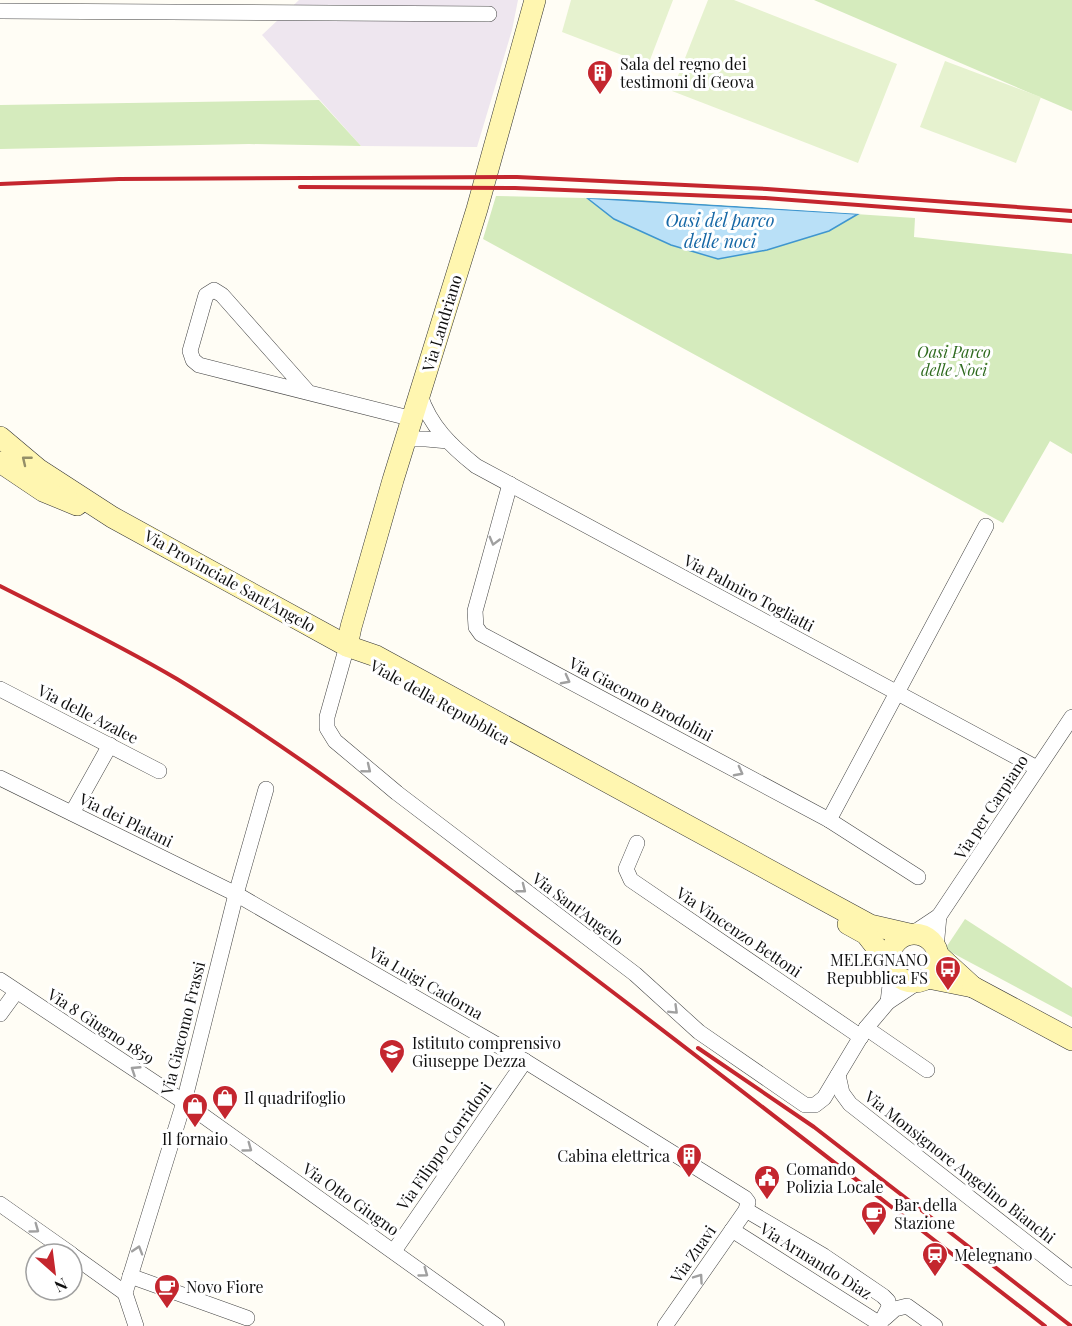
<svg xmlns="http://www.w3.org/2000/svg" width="1072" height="1326" font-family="'Playfair Display',serif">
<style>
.industrial{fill:#eee6ef}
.green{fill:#d5ebbd}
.pitch{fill:#e6f2cf}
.water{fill:#b9e0f7;stroke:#3f96cf;stroke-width:1.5}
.pier{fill:#fffdf5}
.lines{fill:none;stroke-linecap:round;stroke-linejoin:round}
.street-casing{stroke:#444;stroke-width:16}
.secondary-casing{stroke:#333;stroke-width:22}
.street{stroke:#fff;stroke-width:15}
.secondary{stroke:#fff6b0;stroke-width:21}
.rail{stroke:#c4262e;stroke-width:4}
.oneway{stroke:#948f68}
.oneway2{stroke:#a0a0a0}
.labels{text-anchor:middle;stroke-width:6;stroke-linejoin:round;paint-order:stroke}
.poi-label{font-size:16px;fill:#111;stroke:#fff;text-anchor:start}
.street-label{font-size:16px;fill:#111;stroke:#fff}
.park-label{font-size:16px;font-style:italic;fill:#2f6b1f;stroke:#fff}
.water-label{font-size:18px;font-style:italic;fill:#1768a6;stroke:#fff}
</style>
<rect width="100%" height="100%" fill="#fffdf5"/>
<polygon class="industrial" points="299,0 518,0 512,30 477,147 361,146 262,35"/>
<g class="green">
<polygon points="814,0 1072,0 1072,111"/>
<polygon points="319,100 361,146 249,144 0,149 0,105"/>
<polygon points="496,196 628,199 915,218 914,237 1072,254 1072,454 1050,441 1003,523 483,239"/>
<polygon points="965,919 1072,988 1072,1017 945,949"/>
</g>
<g class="pitch">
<polygon points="571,0 673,0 648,65 562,32"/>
<polygon points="708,0 734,0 897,64 858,163 672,91"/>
<polygon points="945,61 1041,97 1016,163 920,127"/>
</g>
<polygon class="water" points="587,198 858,214 829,231 767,250 718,259 671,245 614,219"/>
<polygon class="pier" points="587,195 859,211 861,214 628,199 584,198"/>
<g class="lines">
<defs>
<g id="street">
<polyline points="0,11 489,14"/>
<polyline points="308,392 222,295 214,290 206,295 190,351 193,360 199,365 413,419"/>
<path d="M420,395C430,426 451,446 476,466L1037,768"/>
<polyline points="406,439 426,439 448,441"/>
<polyline points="510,484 475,611 476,627 481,634 829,820 918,877"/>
<polyline points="347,646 327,717 327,728 335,741 397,793 635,974 699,1032 805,1105 815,1105 824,1098 866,1028 888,1002"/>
<polyline points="0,689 159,771"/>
<polyline points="0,778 236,894 525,1061 745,1198 748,1202 746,1210 665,1326"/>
<polyline points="72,813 110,745"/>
<polyline points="829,820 986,526"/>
<polyline points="637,843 626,869 631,880 861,1037"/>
<polyline points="939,916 1072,717"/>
<polyline points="912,934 939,916 936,948"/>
<polyline points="892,969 888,1002 918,982"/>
<polyline points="0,980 184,1102 497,1326"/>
<polyline points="0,1014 16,992"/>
<polyline points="866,1028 927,1070"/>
<polyline points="838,1075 842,1093 850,1104 1072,1278"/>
<polyline points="0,1204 71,1254"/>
<polyline points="746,1210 824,1256 883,1296 888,1301 889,1307 880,1324"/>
<polyline points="732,1230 880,1324"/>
<polyline points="394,1251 525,1061"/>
<polyline points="72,1255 125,1293"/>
<polyline points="130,1276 247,1318"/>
<polyline points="885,1318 895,1309 907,1306 935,1326"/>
<polyline points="136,1326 125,1293 184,1102 236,894 266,789"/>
</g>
<g id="secondary">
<polyline points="0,437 38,469 112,517 347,646 376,656 870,925 909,934"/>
<polyline points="0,462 43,491 77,505"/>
<polyline points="347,646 351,627 393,480 477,209 535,0"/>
<polyline points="848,924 866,934 891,966"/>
<circle cx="914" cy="958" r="24"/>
<polyline points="928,978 973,987 938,955"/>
<polyline points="973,987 1072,1040"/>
</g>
</defs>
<use href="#street" class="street-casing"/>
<use href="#secondary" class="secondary-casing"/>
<use href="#street" class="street"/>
<use href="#secondary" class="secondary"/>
<g class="rail">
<polyline points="0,184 119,179 517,177 767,189 1072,211"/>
<polyline points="300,187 515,188 765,198 1072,221"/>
<path d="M0,586C59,616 120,645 177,679C306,757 424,850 544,940C713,1067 878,1197 1045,1326"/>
<polyline points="698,1048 814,1127 1071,1326"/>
</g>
</g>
<defs><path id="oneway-chevron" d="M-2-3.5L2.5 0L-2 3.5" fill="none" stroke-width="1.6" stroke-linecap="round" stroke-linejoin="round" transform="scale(1.5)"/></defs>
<use class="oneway" href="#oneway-chevron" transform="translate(26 460) rotate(-141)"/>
<g class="oneway2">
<use href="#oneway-chevron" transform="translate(494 541) rotate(105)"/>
<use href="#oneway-chevron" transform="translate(566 680) rotate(28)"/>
<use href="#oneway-chevron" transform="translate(367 769) rotate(39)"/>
<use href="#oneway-chevron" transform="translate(739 772) rotate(28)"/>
<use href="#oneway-chevron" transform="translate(522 889) rotate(38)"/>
<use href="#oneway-chevron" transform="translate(674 1010) rotate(44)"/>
<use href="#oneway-chevron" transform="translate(135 1070) rotate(-147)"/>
<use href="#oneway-chevron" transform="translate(248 1148) rotate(36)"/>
<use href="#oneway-chevron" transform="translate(35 1229) rotate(36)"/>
<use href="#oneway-chevron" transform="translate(138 1250) rotate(-73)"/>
<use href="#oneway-chevron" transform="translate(424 1273) rotate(36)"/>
<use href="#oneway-chevron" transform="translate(699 1278) rotate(-55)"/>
</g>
<defs>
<symbol id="building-pin" viewBox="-11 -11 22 30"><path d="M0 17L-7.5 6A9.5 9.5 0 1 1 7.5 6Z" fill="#c4262e" stroke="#fff"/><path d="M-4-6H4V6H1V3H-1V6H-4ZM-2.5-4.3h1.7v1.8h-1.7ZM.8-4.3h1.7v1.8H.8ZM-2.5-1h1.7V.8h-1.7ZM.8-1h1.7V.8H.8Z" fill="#fff"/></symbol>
<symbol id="bus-pin" viewBox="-11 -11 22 30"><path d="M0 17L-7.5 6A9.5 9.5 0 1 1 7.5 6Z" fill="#c4262e" stroke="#fff"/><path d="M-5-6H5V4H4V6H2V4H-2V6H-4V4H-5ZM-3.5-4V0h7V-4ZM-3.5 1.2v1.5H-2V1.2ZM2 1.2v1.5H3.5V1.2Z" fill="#fff"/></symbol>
<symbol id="school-pin" viewBox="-11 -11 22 30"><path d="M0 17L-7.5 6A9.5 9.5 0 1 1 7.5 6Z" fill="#c4262e" stroke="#fff"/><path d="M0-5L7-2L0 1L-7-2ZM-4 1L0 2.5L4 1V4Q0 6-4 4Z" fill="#fff"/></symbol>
<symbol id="shop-pin" viewBox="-11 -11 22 30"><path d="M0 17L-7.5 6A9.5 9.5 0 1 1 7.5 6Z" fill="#c4262e" stroke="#fff"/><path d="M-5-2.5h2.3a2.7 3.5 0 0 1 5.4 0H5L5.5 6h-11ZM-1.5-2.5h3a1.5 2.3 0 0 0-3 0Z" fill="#fff"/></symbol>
<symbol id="civic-pin" viewBox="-11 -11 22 30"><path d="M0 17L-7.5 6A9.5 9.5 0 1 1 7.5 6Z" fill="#c4262e" stroke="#fff"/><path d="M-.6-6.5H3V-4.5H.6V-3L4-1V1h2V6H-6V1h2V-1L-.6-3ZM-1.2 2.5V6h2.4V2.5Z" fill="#fff"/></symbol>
<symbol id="cafe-pin" viewBox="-11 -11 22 30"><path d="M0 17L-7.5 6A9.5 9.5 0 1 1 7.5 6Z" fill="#c4262e" stroke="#fff"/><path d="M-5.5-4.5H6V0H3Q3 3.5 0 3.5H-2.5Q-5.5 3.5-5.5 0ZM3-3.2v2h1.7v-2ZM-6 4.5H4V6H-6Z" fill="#fff"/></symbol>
<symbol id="station-pin" viewBox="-11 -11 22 30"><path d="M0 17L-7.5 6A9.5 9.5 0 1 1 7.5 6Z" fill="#c4262e" stroke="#fff"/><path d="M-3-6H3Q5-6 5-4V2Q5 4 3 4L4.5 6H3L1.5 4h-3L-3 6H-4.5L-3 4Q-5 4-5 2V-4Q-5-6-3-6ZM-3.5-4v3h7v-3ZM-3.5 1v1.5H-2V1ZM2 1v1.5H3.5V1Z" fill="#fff"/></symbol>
</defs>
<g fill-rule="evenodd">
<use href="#building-pin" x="585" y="58" width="30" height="40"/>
<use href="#bus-pin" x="933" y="954" width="30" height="40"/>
<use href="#school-pin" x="377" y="1037" width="30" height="40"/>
<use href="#shop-pin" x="210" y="1083" width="30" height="40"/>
<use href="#shop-pin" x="180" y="1091" width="30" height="40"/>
<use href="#building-pin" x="674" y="1141" width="30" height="40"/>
<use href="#civic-pin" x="752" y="1163" width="30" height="40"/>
<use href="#cafe-pin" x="859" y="1199" width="30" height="40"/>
<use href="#station-pin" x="920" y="1240" width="30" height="40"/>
<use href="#cafe-pin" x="152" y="1272" width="30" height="40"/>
</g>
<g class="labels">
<g class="poi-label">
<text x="620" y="70">Sala del regno dei<tspan x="620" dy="18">testimoni di Geova</tspan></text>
<text x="928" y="966" text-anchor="end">MELEGNANO<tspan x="928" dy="18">Repubblica FS</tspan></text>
<text x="412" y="1049">Istituto comprensivo<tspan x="412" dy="18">Giuseppe Dezza</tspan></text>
<text x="244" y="1104">Il quadrifoglio</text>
<text x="195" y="1145" text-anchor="middle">Il fornaio</text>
<text x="670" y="1162" text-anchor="end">Cabina elettrica</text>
<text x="786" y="1175">Comando<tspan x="786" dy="18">Polizia Locale</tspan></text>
<text x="894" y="1211">Bar della<tspan x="894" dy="18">Stazione</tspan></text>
<text x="954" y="1261">Melegnano</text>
<text x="186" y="1293">Novo Fiore</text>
</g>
<g class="street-label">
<text transform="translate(442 323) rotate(-73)" y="6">Via Landriano</text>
<text transform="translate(230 581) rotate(29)" y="6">Via Provinciale Sant'Angelo</text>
<text transform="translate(749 593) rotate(28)" y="6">Via Palmiro Togliatti</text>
<text transform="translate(641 699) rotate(28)" y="6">Via Giacomo Brodolini</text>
<text transform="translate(440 702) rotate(29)" y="6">Viale della Repubblica</text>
<text transform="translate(88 714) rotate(27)" y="6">Via delle Azalee</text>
<text transform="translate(991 807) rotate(-57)" y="6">Via per Carpiano</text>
<text transform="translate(126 820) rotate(26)" y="6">Via dei Platani</text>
<text transform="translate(578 909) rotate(37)" y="6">Via Sant'Angelo</text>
<text transform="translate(739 932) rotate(34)" y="6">Via Vincenzo Bettoni</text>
<text transform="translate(426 983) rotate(30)" y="6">Via Luigi Cadorna</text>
<text transform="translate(101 1026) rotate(33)" y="6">Via 8 Giugno 1859</text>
<text transform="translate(183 1028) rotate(-76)" y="6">Via Giacomo Frassi</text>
<text transform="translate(444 1146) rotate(-55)" y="6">Via Filippo Corridoni</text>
<text transform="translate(960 1167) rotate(38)" y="6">Via Monsignore Angelino Bianchi</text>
<text transform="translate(351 1199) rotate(35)" y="6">Via Otto Giugno</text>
<text transform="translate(693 1254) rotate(-55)" y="6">Via Zuavi</text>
<text transform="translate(816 1261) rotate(32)" y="6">Via Armando Diaz</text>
</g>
<g class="park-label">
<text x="954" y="358">Oasi Parco<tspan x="954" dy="18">delle Noci</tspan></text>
</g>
<g class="water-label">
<text x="720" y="227">Oasi del parco<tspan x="720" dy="21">delle noci</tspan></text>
</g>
</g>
<g transform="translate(54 1272) rotate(152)"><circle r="28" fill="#ffffff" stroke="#a0a0a0" stroke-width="1.5"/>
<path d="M0-4.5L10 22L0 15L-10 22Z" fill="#c4262e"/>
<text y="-9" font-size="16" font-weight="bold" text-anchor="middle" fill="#111111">N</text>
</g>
</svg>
